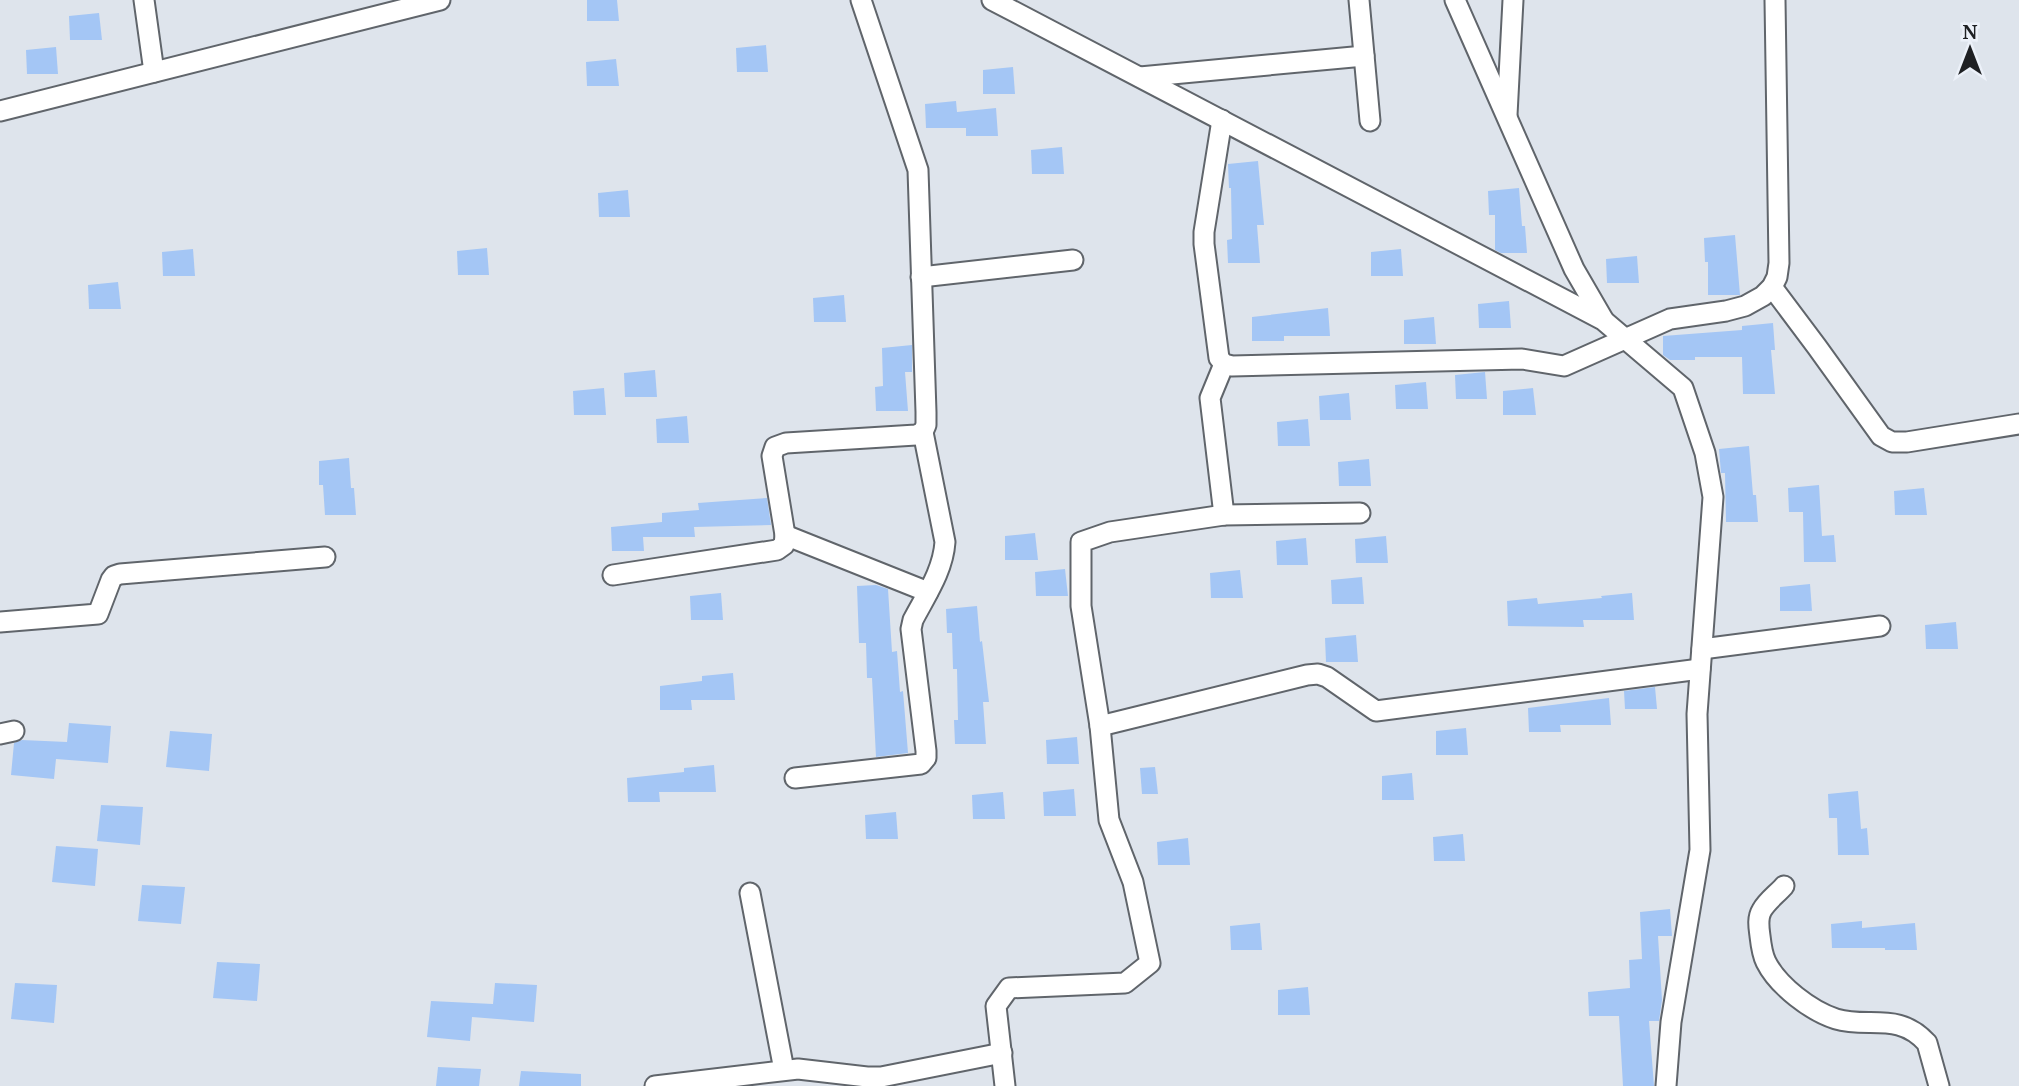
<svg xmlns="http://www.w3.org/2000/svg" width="2019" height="1086" font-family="'Noto Serif',serif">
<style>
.building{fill:#a4c6f5}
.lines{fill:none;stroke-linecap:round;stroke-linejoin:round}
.minor-casing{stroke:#60656b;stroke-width:23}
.minor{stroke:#fff;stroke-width:19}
</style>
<rect width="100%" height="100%" fill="#dee4ec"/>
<g class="building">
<polygon points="587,0 617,0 619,21 587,21"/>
<polygon points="99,13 102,40 70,40 69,16"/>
<polygon points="766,45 768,72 737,72 736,48"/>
<polygon points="56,47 58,74 27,74 26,50"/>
<polygon points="616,59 619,86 587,86 586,62"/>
<polygon points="1013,67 1015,94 983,94 983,70"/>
<polygon points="956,101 957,112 996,108 998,136 966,136 966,128 926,128 925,104"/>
<polygon points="1062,147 1064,174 1032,174 1031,150"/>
<polygon points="1258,161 1264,225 1257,225 1260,263 1228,263 1227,240 1232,239 1231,188 1229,188 1228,164"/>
<polygon points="1519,188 1522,226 1525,226 1527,253 1501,253 1495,250 1495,215 1489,215 1488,191"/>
<polygon points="628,190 630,217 599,217 598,193"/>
<polygon points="1735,235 1740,295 1708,295 1708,262 1705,262 1704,238"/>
<polygon points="487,248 489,275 458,275 457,251"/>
<polygon points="193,249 195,276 163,276 162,252"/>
<polygon points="1401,249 1403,276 1371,276 1371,252"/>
<polygon points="1637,256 1639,283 1607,283 1606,259"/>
<polygon points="118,282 121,309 89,309 88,285"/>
<polygon points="844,295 846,322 814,322 813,298"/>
<polygon points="1509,301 1511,328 1479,328 1478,304"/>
<polygon points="1328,308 1330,336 1284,336 1284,341 1252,341 1252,317"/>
<polygon points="1434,317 1436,344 1404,344 1404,320"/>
<polygon points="1773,323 1775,350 1771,350 1775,394 1743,394 1742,357 1695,357 1695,360 1670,360 1663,355 1663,336 1742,330 1742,326"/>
<polygon points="912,345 912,372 905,372 908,411 876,411 875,387 883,386 882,348"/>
<polygon points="655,370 657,397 625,397 624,373"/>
<polygon points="1485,372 1487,399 1456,399 1455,375"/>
<polygon points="1426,382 1428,409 1396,409 1395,385"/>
<polygon points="604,388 606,415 574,415 573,391"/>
<polygon points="1533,388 1536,415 1503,415 1503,391"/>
<polygon points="1349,393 1351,420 1320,420 1319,396"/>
<polygon points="687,416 689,443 657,443 656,419"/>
<polygon points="1308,419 1310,446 1278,446 1277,422"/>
<polygon points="1749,446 1753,495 1756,495 1758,522 1726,522 1725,473 1721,473 1719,449"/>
<polygon points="349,458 351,488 354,488 356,515 325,515 323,485 319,485 319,461"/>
<polygon points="1369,459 1371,486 1339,486 1338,462"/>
<polygon points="1819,485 1822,536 1834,535 1836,562 1804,562 1803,512 1789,512 1788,488"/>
<polygon points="1924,488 1927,515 1895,515 1894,491"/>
<polygon points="767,498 771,525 694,527 695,537 643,537 644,551 612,551 611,527 662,522 662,513 699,510 698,503"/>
<polygon points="1035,533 1038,560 1005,560 1005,536"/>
<polygon points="1386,536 1388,563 1356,563 1355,539"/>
<polygon points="1306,538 1308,565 1277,565 1276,541"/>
<polygon points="1065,569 1068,596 1036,596 1035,572"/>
<polygon points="1240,570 1243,598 1211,598 1210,573"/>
<polygon points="1362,577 1364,604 1332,604 1331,580"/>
<polygon points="1810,584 1812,611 1780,611 1780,587"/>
<polygon points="876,585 888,589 892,652 897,651 900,692 903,691 908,753 876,757 872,678 867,678 866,643 859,643 857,586"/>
<polygon points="721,593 723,620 691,620 690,596"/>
<polygon points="1632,593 1634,620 1583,620 1584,627 1508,626 1507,601 1537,598 1538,604 1602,598 1601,596"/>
<polygon points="977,606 980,642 982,641 989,702 983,702 986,744 955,744 954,720 958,720 957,669 953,669 952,633 947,633 946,609"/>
<polygon points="1956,622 1958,649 1926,649 1925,625"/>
<polygon points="1356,635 1358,662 1326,662 1325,638"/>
<polygon points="733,673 735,700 691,700 692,710 660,710 660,686 702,681 702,676"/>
<polygon points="1655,687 1657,709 1625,709 1624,691"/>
<polygon points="1609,698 1611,725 1560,725 1561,732 1529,732 1528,708"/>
<polygon points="69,723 111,726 108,763 56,759 54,779 11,775 14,743 22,740 67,742"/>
<polygon points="1466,728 1468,755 1436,755 1436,731"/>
<polygon points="170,731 212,734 209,771 166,767"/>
<polygon points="1077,737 1079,764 1047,764 1046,740"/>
<polygon points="714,765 716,792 659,792 660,802 628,802 627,778 684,772 684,768"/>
<polygon points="1155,767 1158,794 1142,794 1140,768"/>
<polygon points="1412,773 1414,800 1382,800 1382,776"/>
<polygon points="1074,789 1076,816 1044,816 1043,792"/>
<polygon points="1858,791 1861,829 1867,828 1869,855 1838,855 1837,818 1829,818 1828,794"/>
<polygon points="1003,792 1005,819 973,819 972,795"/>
<polygon points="101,805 143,807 140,845 97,841"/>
<polygon points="896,812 898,839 866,839 865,815"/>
<polygon points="1463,834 1465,861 1434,861 1433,837"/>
<polygon points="1188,838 1190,865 1158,865 1157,842"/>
<polygon points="56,846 98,849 95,886 52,882"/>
<polygon points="142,885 185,887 181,924 138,921"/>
<polygon points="1670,909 1672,936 1658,936 1662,1000 1659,1021 1649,1021 1654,1086 1623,1086 1619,1016 1589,1016 1588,992 1630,988 1629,960 1642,959 1640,912"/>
<polygon points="1862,921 1862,928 1915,923 1917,950 1885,950 1885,948 1832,948 1831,924"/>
<polygon points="1260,923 1262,950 1231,950 1230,926"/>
<polygon points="217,962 260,964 257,1001 213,998"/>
<polygon points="15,983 57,985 54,1023 11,1019"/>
<polygon points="495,983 537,985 534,1022 472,1017 470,1041 427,1037 431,1001 493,1004"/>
<polygon points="1308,987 1310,1015 1278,1015 1278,990"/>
<polygon points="438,1067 481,1069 479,1086 436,1086"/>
<polygon points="521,1071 581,1074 581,1086 519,1086"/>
</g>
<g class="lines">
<defs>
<g id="minor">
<polyline points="144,0 154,72"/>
<polyline points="992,0 1603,320 1683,388 1705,453 1713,497 1697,714 1700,850 1671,1022 1666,1086"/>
<polyline points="1359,0 1370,121"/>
<polyline points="1455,0 1574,269 1603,319"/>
<polyline points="1140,77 1364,56"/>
<polyline points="0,111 440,0"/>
<polyline points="1507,115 1513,0"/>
<polyline points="1222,120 1204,232 1204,244 1219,358 1224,364 1232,366 1522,359 1564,366 1670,319 1726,311 1745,306 1763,296 1772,287 1777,277 1779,263 1775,0"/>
<polyline points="921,277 1073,260"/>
<polyline points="1772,287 1817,347 1881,436 1892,442 1907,442 2019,424"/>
<polyline points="1224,364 1210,398 1224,515"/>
<polyline points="785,535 928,592"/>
<polyline points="613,575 777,550 784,545 785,535 772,456 775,447 786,443 916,435 923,432 926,425 926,412 918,170 861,0"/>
<polyline points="0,622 98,614 111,580 114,576 120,574 325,557"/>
<polyline points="1702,649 1880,626"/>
<polyline points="1100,726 1307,675 1318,674 1327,677 1376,711 1700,669"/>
<polyline points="0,734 14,731"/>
<path d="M795,778L921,764L926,758V751L911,629L913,620C926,595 943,571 945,542L923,432"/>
<path d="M1784,886C1777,894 1767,901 1762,910C1757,918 1759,928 1760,936C1761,945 1762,954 1766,962C1778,986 1811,1011 1836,1019C1868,1029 1898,1011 1927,1043L1939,1086"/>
<polyline points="750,893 784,1070"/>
<polyline points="655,1086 798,1069 867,1077 881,1077 1002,1053"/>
<polyline points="1005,1086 996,1006 1009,988 1125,983 1150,963 1133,882 1109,820 1100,726 1081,606 1081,542 1110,532 1224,515 1360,513"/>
</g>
</defs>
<use href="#minor" class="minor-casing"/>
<use href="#minor" class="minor"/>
</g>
<g transform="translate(1970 49)" stroke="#ecf1f9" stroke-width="5" paint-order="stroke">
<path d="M0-5L12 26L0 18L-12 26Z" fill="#1e2023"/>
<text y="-10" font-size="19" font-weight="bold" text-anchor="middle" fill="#1e2023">N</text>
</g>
</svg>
